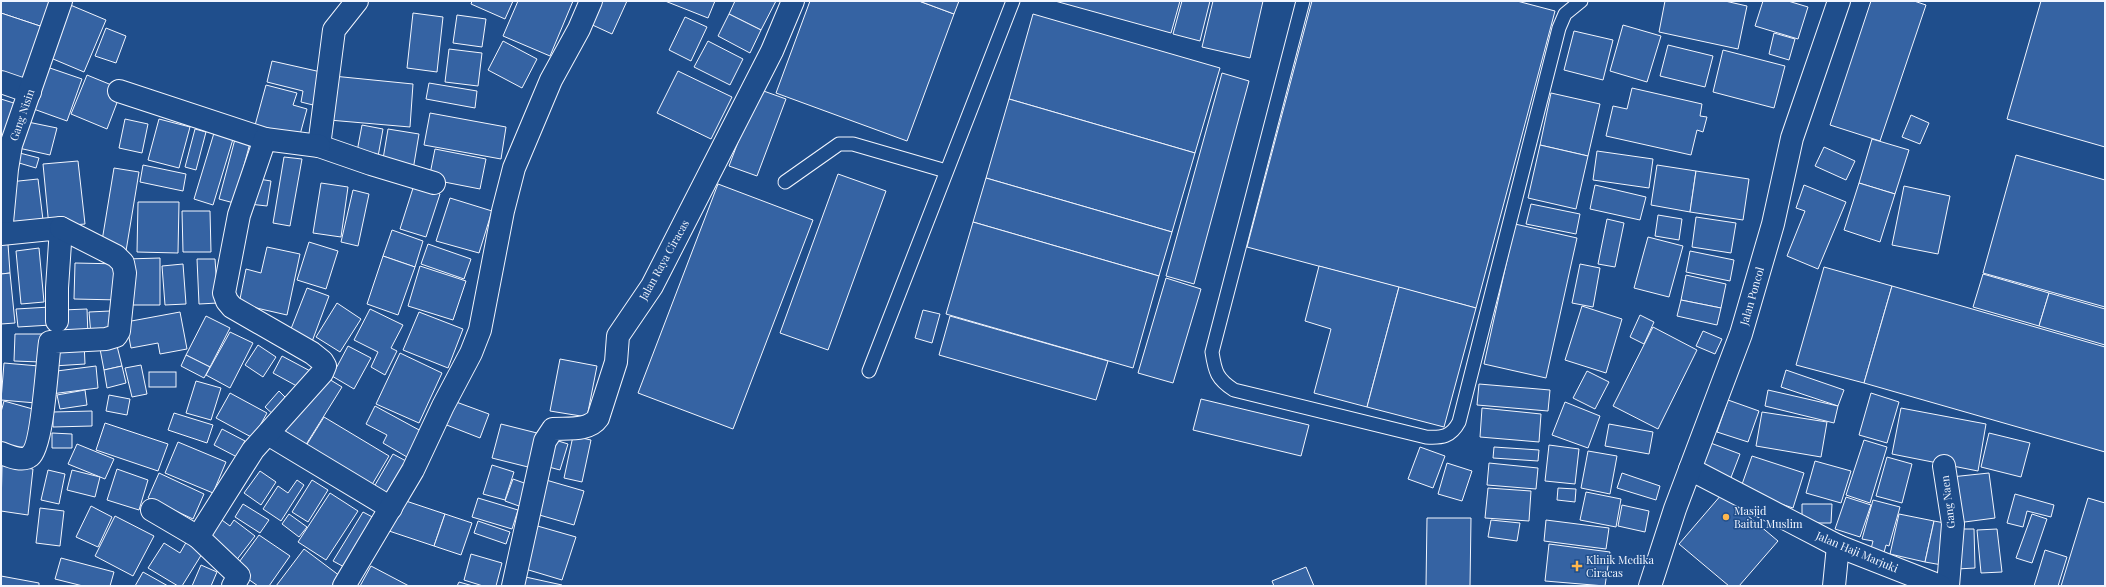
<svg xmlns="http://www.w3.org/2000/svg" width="2106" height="587" font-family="'Playfair Display',serif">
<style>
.building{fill:#3563a3;stroke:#f2f6ff}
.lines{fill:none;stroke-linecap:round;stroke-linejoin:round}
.service-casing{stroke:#f2f6ff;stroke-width:15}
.minor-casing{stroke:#f2f6ff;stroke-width:24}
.tertiary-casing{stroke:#f2f6ff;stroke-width:24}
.service{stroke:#1f4e8c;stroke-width:13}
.minor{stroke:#1f4e8c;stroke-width:22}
.tertiary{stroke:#1f4e8c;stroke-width:22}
.poi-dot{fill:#ffb74d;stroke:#1f4e8c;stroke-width:1.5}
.labels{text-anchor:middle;stroke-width:3;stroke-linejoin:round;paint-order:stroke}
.street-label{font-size:11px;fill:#f2f6ff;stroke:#1f4e8c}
.poi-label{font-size:11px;fill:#f2f6ff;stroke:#1f4e8c;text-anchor:start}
</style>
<rect width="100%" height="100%" fill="#1f4e8c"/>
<g class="building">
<polygon points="1,1 51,1 43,27 1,13"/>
<polygon points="472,1 513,1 505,19 471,4"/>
<polygon points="518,1 573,1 550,56 503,36"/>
<polygon points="596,1 627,1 612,34 586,22"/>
<polygon points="665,1 715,1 708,18"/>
<polygon points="735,1 776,1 761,30 729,14"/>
<polygon points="810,1 919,1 954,14 907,141 776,93"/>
<polygon points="919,1 959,1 954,14"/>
<polygon points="1055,1 1180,1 1171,33"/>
<polygon points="1182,1 1210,1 1200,41 1173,34"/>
<polygon points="1213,1 1263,1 1250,58 1202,47"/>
<polygon points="1312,1 1517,1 1555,11 1476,308 1247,247"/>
<polygon points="1665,1 1725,1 1747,6 1738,49 1659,32"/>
<polygon points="1763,1 1788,1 1808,7 1798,39 1755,26"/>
<polygon points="1871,1 1914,1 1926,5 1880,141 1830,125"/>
<polygon points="2041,1 2105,1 2105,147 2007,119"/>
<polygon points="68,4 106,20 84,72 46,56"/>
<polygon points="1,13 43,27 24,85 1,78"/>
<polygon points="413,13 443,17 437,72 407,68"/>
<polygon points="729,14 761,30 750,53 718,36"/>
<polygon points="1033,14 1220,68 1195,153 1009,99"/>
<polygon points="457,15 486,19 482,47 453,43"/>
<polygon points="685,17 707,27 691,61 669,50"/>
<polygon points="1623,25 1661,36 1647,82 1610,71"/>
<polygon points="106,28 126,36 116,63 95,56"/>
<polygon points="1574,31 1613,40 1603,80 1564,70"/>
<polygon points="1774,33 1795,39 1789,60 1769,54"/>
<polygon points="503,41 537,59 522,88 488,70"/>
<polygon points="708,41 743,59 730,85 694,67"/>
<polygon points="1668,45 1713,56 1705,87 1660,76"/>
<polygon points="449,49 482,53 478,86 445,82"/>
<polygon points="1723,50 1785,66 1774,108 1713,92"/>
<polygon points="272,61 321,72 313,105 301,102 303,91 267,82"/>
<polygon points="44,66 82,79 67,121 28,107"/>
<polygon points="678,71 732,97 711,139 657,113"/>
<polygon points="1222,73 1249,81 1194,284 1166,276"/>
<polygon points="87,75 114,86 110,97 118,100 107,129 71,114"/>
<polygon points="333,76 413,84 410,127 329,120"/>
<polygon points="429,83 477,91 475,108 426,99"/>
<polygon points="266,85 297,93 293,105 307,109 298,142 254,129"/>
<polygon points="1632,88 1702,104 1700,116 1707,117 1703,132 1697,130 1691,155 1606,136 1613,106 1627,109"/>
<polygon points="758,89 786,99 757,176 729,166"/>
<polygon points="1551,93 1600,104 1588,156 1540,145"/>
<polygon points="1,99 20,105 1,147"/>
<polygon points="1009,99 1195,153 1172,232 986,178"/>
<polygon points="430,113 506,127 501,159 424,145"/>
<polygon points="1911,115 1929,123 1920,144 1902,137"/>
<polygon points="125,119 148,124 142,153 119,148"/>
<polygon points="159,119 190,127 179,168 148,160"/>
<polygon points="23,121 57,128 50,155 14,147"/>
<polygon points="362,125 383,129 377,162 356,157"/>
<polygon points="195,129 206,132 196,170 185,167"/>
<polygon points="388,129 419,134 413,170 382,165"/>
<polygon points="214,133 233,139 213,205 194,199"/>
<polygon points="235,139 250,143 234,203 219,199"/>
<polygon points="1872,139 1909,150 1895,194 1859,183"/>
<polygon points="1540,145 1588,156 1576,209 1528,198"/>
<polygon points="1824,147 1855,161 1846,180 1815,166"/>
<polygon points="435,149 486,159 480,189 429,179"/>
<polygon points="12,151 39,158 36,168 9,160"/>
<polygon points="1597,151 1653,159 1649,188 1593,180"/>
<polygon points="2016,155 2105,180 2105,307 1983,273"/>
<polygon points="284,157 302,159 290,226 273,223"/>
<polygon points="78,161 85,224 49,227 43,164"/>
<polygon points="143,165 186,174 183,191 140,182"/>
<polygon points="1657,165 1696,171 1690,212 1651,205"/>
<polygon points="114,168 139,172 126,251 101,247"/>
<polygon points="1696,171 1749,179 1743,220 1690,212"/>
<polygon points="838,174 886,191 828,350 780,333"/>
<polygon points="253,178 271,181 267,206 249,204"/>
<polygon points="986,178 1172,232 1159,276 973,222"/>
<polygon points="38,179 43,220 14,224 9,182"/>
<polygon points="321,183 348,187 341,237 313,233"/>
<polygon points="1859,183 1895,194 1880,242 1844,230"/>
<polygon points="718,184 813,220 733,429 638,393"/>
<polygon points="414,185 440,194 426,237 400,229"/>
<polygon points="1595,185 1646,197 1640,220 1590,209"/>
<polygon points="1804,185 1846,202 1818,269 1787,256 1805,211 1796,208"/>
<polygon points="1904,186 1950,196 1938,254 1892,245"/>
<polygon points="353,190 369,194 358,246 341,242"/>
<polygon points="450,198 492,211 479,253 436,241"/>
<polygon points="138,202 179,202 178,253 137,252"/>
<polygon points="1531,204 1580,214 1576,234 1526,224"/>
<polygon points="182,211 210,211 211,252 183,252"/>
<polygon points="1658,215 1682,219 1679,240 1655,236"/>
<polygon points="1696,217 1736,223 1731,253 1692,247"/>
<polygon points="1607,219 1624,223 1615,267 1598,264"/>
<polygon points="973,222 1159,276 1133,368 946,314"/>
<polygon points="1515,224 1577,238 1546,378 1484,364"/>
<polygon points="392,230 423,241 415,267 383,256"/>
<polygon points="1648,237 1683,246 1669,297 1634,288"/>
<polygon points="309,242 338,251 326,289 297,280"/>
<polygon points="8,244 10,273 1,274 1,245"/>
<polygon points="428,244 471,259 464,279 421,264"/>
<polygon points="267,247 300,254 287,315 239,304 246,269 261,273"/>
<polygon points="39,248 44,302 21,304 16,251"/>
<polygon points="1690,251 1734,260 1730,281 1686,272"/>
<polygon points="383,256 415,267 398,315 367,304"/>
<polygon points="160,258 160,305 126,305 126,259"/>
<polygon points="197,259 215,259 218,303 199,304"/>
<polygon points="75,263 121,264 120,300 74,299"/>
<polygon points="183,264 186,304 165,305 162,266"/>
<polygon points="1580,264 1600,268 1593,307 1572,303"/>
<polygon points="420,266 466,281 453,320 408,306"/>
<polygon points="1319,266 1399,287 1367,407 1314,393 1331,329 1305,321"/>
<polygon points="1824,267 1892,286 1864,383 1796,365"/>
<polygon points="10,273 15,323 1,324 1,274"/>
<polygon points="1983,274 2049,293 2039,326 1973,307"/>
<polygon points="1686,275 1726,284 1721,308 1681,300"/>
<polygon points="1166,278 1201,289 1173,383 1138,373"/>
<polygon points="1892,286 2105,347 2105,452 1864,383"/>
<polygon points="1399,287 1476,308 1444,427 1367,407"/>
<polygon points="307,288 329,296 310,347 287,339"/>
<polygon points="2049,293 2105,309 2105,345 2039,326"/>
<polygon points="1681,300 1721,308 1717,325 1677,316"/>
<polygon points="337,303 361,319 340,352 316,337"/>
<polygon points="1582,306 1622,319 1606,373 1565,360"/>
<polygon points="50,307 51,325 18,327 16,309"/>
<polygon points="87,309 88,336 63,337 62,310"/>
<polygon points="370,309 403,325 391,348 397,351 385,375 371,367 378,352 354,340"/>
<polygon points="923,310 940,314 932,343 915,338"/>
<polygon points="110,311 111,334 91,335 89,312"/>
<polygon points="180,312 187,349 160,354 158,343 131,348 126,322"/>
<polygon points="419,312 463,329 448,368 403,350"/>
<polygon points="1640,315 1654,322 1644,344 1630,337"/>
<polygon points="206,316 230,328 210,367 186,355"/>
<polygon points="950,316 1108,361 1096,400 939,355"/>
<polygon points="1653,327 1697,350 1658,429 1613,406"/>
<polygon points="1703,331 1722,339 1715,354 1696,346"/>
<polygon points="230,332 253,343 230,388 206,375"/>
<polygon points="15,334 42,334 41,362 14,361"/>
<polygon points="84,342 85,364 53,366 52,344"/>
<polygon points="258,345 276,357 263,377 245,365"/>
<polygon points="117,346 122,366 104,370 100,349"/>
<polygon points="348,346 371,358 354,389 332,376"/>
<polygon points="400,353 442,373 419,423 376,404"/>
<polygon points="186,355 210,367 204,378 181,366"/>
<polygon points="282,356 314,373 304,390 273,373"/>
<polygon points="560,359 597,366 587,417 550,411"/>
<polygon points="4,363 39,366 36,403 1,400"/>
<polygon points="141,365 147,394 132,397 125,368"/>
<polygon points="96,366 98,388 51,394 49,372"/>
<polygon points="122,366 126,383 107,388 104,370"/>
<polygon points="1786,370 1844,390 1838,406 1781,387"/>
<polygon points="1587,371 1609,382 1595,409 1573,398"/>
<rect x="149" y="372" width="27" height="15"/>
<polygon points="324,376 342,387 302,451 275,433"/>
<polygon points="196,381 221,388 211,420 186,413"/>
<polygon points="1479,384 1550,390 1548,411 1477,405"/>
<polygon points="85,390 87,405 60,409 57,395"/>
<polygon points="1768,390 1838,406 1834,423 1765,406"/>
<polygon points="279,391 290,402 276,417 265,407"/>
<polygon points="230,393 267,413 253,438 216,418"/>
<polygon points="1871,393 1899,402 1887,443 1859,435"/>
<polygon points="109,395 130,399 127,415 106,411"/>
<polygon points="448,399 489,414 480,438 439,422"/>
<polygon points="1201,399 1309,425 1301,456 1193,430"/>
<polygon points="1728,400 1759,411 1748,442 1717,432"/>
<polygon points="4,401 40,411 28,455 1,447 1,412"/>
<polygon points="1565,402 1600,416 1588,448 1552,435"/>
<polygon points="375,406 421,431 407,457 383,443 387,435 366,424"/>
<polygon points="1482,408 1541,414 1539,442 1480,437"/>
<polygon points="1901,408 1986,424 1978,471 1892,454"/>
<polygon points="92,411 92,426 53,427 53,412"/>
<polygon points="1762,412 1827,422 1821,457 1756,446"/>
<polygon points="174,413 213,425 207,443 168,430"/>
<polygon points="324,417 389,456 370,488 304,449"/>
<polygon points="105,423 168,444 158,471 96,450"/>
<polygon points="501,424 537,433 528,467 492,458"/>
<polygon points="1609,424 1653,432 1649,454 1605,446"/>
<polygon points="222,429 245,441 237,457 214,445"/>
<polygon points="52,433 72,434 72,448 52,448"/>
<polygon points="1989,433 2030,443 2021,477 1981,467"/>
<polygon points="573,436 591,440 582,482 564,478"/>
<polygon points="552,439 568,444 560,470 545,466"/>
<polygon points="1864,440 1887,447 1870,503 1846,495"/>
<polygon points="178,442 226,462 213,493 165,473"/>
<polygon points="1708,442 1740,454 1730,480 1698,469"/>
<polygon points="77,444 114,459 105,479 68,464"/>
<polygon points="1549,445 1579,449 1575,484 1545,481"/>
<polygon points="1420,447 1445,456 1433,488 1408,479"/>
<polygon points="1494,447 1539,450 1538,461 1493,458"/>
<polygon points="1588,451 1617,456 1610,494 1581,488"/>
<polygon points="393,454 406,461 384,499 371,492"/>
<polygon points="1752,456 1804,473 1793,508 1740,490"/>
<polygon points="1887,457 1912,464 1902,503 1876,496"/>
<polygon points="1815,461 1851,471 1841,503 1806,493"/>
<polygon points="1447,463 1472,471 1462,501 1438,494"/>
<polygon points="1489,463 1538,468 1536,489 1487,485"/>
<polygon points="2,465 33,469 28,515 1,511"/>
<polygon points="492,465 514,472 505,500 483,494"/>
<polygon points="117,469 148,480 139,510 107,500"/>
<polygon points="48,470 65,474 59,504 41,500"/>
<polygon points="72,470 100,477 95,497 67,490"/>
<polygon points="260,471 276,482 261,505 244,493"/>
<polygon points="159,473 204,494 193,519 148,498"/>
<polygon points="1622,473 1660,486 1656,500 1617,488"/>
<polygon points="1989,473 1995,518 1957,523 1951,477"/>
<polygon points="513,479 527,484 519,506 505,501"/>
<polygon points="297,480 304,485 281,521 263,509 278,486 288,493"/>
<polygon points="312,480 328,490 308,522 292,512"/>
<polygon points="546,480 584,491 574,525 536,514"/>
<polygon points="1488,488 1531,491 1529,521 1485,518"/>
<polygon points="1558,488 1576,489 1575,502 1557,500"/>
<polygon points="1586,492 1621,499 1616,527 1580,520"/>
<polygon points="330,493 358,511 326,560 298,542"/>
<polygon points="1722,494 1778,541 1739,586 1729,586 1679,544"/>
<polygon points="2015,494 2054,505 2051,517 2027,511 2023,527 2007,523"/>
<polygon points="1846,497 1871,505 1860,537 1835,529"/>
<polygon points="478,498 518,510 512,529 472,517"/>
<polygon points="2088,498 2105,503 2105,586 2061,586"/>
<polygon points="400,499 445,514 434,546 389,531"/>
<polygon points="1873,500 1900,507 1889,546 1886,545 1882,560 1869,557 1873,541 1862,539"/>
<polygon points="243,504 269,520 260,533 235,517"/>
<polygon points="1802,504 1832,504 1831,523 1802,523"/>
<polygon points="1622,505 1649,511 1645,532 1618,526"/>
<polygon points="91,506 112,517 98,547 76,537"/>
<polygon points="40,508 64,511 60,546 36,543"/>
<polygon points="363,512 378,520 348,569 333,561"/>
<polygon points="289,514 307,527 299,537 282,524"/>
<polygon points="445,514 472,523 461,555 434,546"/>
<polygon points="1899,514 1934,521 1925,562 1890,554"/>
<polygon points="2032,514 2047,519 2032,563 2016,558"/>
<polygon points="215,515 230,526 234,520 255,536 235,562 202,533"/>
<polygon points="115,516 154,536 133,576 95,556"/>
<polygon points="1427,518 1471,518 1470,586 1426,586"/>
<polygon points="1491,520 1520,523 1517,541 1488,537"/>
<polygon points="1546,520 1609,528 1606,549 1544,541"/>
<polygon points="478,521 510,532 506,544 474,533"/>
<polygon points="1934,521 1950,524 1942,565 1925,562"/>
<polygon points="534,525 576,537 562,580 522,568"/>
<polygon points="1955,529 1974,529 1975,568 1957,569"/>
<polygon points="1997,529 2002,572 1981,573 1977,530"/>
<polygon points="259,535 290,556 269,586 258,586 234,569"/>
<polygon points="188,539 205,549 182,586 178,586 148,568 164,543 180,553"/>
<polygon points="1549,544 1610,552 1605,586 1545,581"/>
<polygon points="304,549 340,576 332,586 276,586"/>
<polygon points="2045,550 2067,557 2058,586 2034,586"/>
<polygon points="471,554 502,563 496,586 483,586 464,580"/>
<polygon points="61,558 114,572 110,586 83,586 55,579"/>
<polygon points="201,565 217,572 211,586 192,586"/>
<polygon points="371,566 409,586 360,586"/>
<polygon points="1306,567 1314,586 1274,586 1272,581"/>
<polygon points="143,572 168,586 135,586"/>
<polygon points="1,576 39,583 39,586 1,586"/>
<polygon points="521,576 562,585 562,586 518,586"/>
<polygon points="459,582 473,586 457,586"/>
</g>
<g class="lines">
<defs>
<g id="service">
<path d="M1303,1L1212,352C1215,372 1217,379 1234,390L1426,437C1442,438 1451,437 1459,422L1559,28L1565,14L1581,1"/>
<polyline points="785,182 839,144 853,144 946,171"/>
<polyline points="869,371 1013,1"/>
</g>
<g id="minor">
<polyline points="357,1 334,30 319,146 371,164 434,183"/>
<polyline points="1,82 30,92"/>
<polyline points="119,91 265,139"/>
<polyline points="1,233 7,169 11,145 61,1"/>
<polyline points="1,234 61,228 57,288 57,321"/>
<polyline points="268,434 391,508"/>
<path d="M1,453C9,456 23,462 30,456C43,446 47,362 50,342L106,339L116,336L119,331L125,273L123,263L116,256L61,228"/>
<polyline points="1944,466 1953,524 1948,586"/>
<polyline points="1690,469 1838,546 1940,586"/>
<polyline points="152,510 198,537"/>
<polyline points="233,586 239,576 198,537 253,450 322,373 325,366 322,361 312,353 232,307 227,301 224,293 239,215 265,139 319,146"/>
<polyline points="344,586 413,470 443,406 471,353 480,330 503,211 514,168 551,80 579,29 591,1"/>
<path d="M513,586L545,441L553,429C568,428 589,431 598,418L616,362L618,336L652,286L772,51L793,1"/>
<polyline points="1834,586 1838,546"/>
</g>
<polyline id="tertiary" points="1650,586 1675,509 1741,334 1773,224 1792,138 1839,1"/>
</defs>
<use href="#service" class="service-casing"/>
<use href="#minor" class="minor-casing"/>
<use href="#tertiary" class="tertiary-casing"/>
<use href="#service" class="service"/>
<use href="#minor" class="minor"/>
<use href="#tertiary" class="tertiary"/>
</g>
<g class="poi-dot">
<circle cx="1726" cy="517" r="4"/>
<path d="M1575 560h4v4h4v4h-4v4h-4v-4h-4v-4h4z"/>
</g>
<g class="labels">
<g class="street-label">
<text transform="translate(22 115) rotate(-71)" y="4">Gang Nisin</text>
<text transform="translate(664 260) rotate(-61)" y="4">Jalan Raya Ciracas</text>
<text transform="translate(1752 296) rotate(-74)" y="4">Jalan Poncol</text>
<text transform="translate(1948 502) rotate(-97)" y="4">Gang Naen</text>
<text transform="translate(1857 552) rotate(23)" y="4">Jalan Haji Marjuki</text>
</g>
<g class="poi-label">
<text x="1734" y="515">Masjid<tspan x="1734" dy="13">Baitul Muslim</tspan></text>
<text x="1586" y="564">Klinik Medika<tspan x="1586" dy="13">Ciracas</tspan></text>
</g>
</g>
<rect width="2106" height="587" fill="none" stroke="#f2f6ff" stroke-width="4"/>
</svg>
